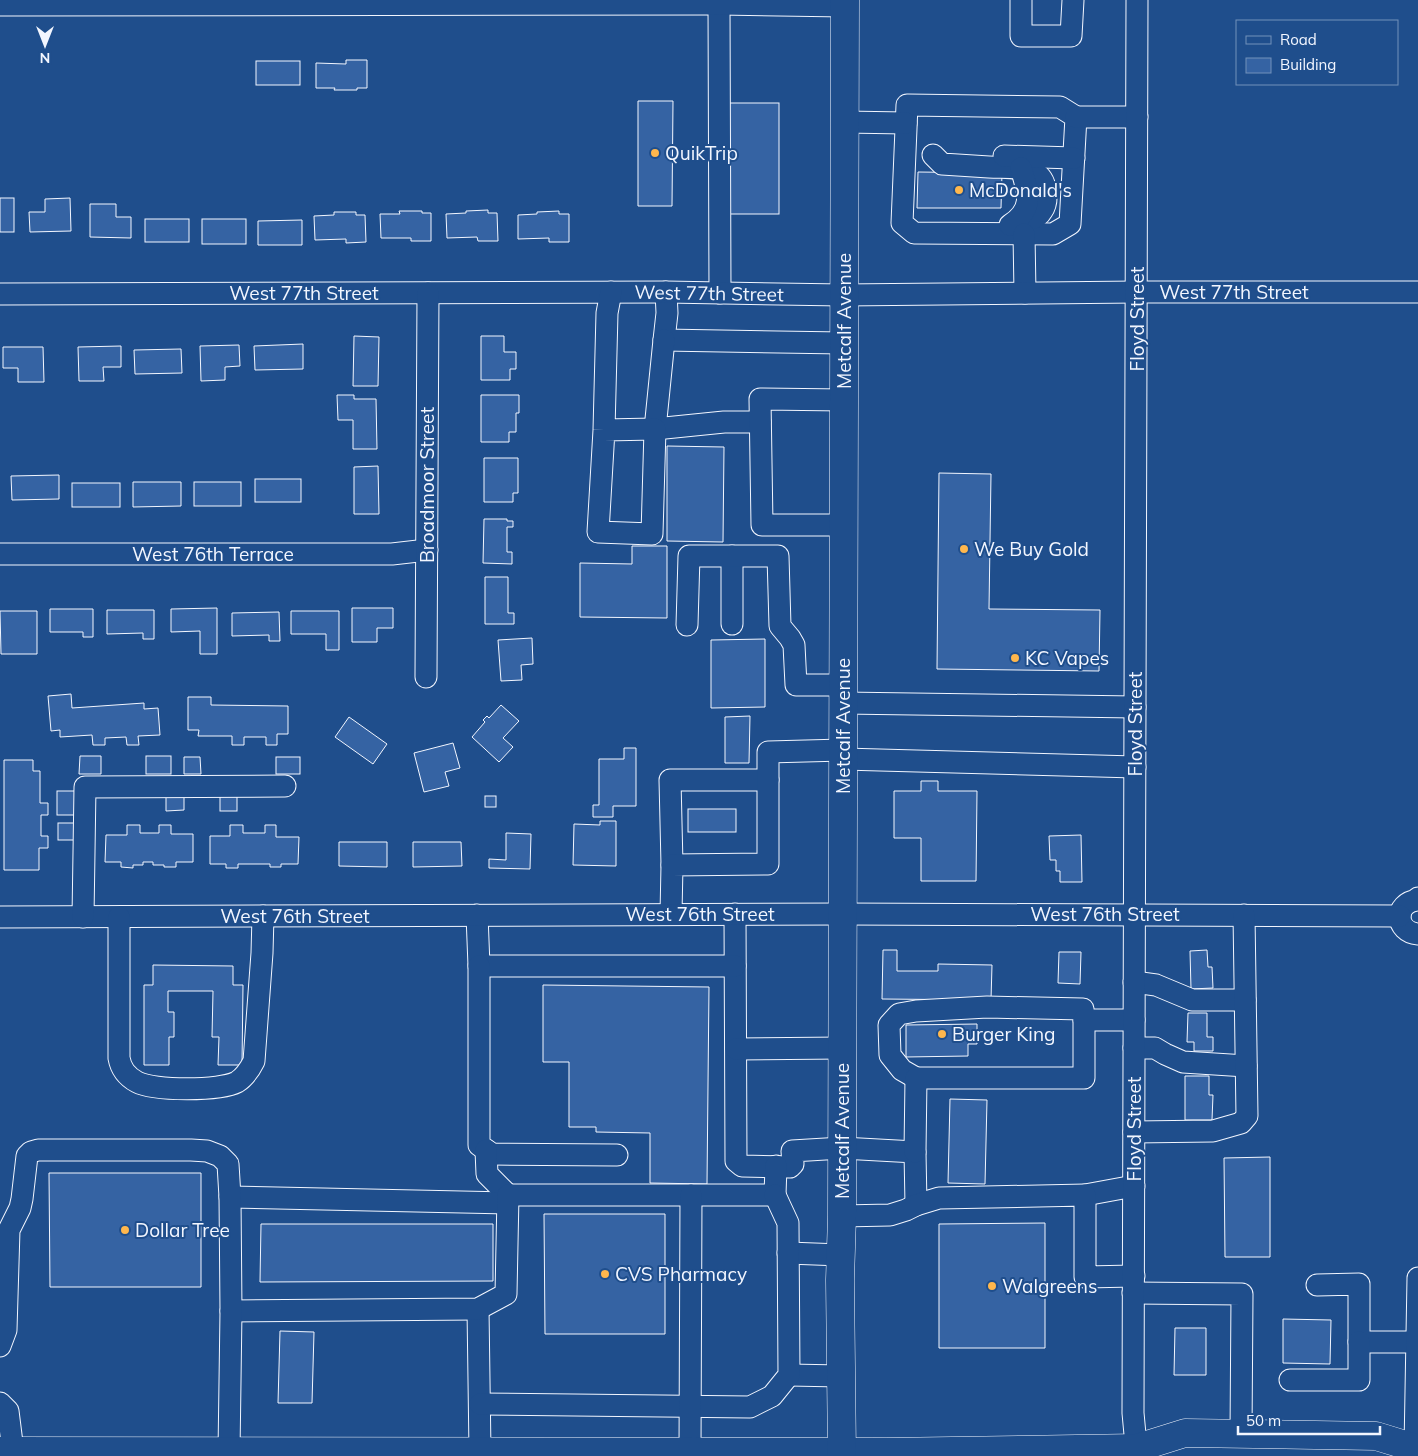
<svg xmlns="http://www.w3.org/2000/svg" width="1418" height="1456" font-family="Mulish,sans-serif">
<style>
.building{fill:#3563a3;stroke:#f2f6ff}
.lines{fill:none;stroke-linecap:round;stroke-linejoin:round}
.minor-casing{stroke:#f2f6ff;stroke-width:23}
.major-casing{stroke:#f2f6ff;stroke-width:29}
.minor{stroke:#1f4e8c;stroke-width:21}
.major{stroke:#1f4e8c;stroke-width:28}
.poi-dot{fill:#ffb74d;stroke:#1f4e8c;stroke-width:2}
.labels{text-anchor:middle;stroke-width:4;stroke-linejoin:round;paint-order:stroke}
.poi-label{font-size:19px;fill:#f2f6ff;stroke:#1f4e8c;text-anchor:start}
.street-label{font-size:19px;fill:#f2f6ff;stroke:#1f4e8c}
</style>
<rect width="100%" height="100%" fill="#1f4e8c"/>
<g class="building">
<polygon points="346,60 367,60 367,88 357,88 357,90 334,90 335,88 316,88 316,63 346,64"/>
<rect x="256" y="61" width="44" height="24"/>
<polygon points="638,101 673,101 672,206 638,206"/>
<rect x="725" y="103" width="54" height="111"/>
<polygon points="918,172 1002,173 1001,208 917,208"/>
<rect x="0" y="198" width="14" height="34"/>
<polygon points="70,198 71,231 30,232 29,212 45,212 45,199"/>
<polygon points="90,204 116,204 116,217 131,217 131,238 90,237"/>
<polygon points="488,210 488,213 497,213 498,241 478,241 477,237 447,238 446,214 466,213 466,211"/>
<polygon points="399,211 422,211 422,213 431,213 431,241 411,241 411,238 381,238 380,214 400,214"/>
<polygon points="559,211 559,214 569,214 569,242 549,242 549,238 518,239 518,215 537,214 537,212"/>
<polygon points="334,212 356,212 356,215 365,215 366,242 346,243 346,239 315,240 314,216 334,215"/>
<rect x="145" y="219" width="44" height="23"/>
<rect x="202" y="219" width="44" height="25"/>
<polygon points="302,220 302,245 258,245 258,221"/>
<polygon points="354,336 379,337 378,386 353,386"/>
<polygon points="481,336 504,336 504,352 516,352 516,369 510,369 510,380 481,380"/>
<polygon points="303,344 303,369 255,370 254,346"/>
<polygon points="239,345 240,366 225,367 225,380 201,381 200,346"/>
<polygon points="121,346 121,367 103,367 104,381 79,381 78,347"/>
<polygon points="3,347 43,347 44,382 18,382 18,368 3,368"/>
<polygon points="181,349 182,373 135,374 134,350"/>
<polygon points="337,395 354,395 354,399 376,399 377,449 353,449 353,420 338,420"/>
<polygon points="481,395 519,395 519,413 516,413 516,432 509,432 509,442 481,442"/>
<polygon points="667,446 724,447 723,542 667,541"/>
<polygon points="484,458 518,458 518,493 513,493 513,502 484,502"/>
<polygon points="378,466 379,514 354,514 354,467"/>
<polygon points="939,473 991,474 989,609 1100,610 1099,671 937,669"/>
<polygon points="59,475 59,499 12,500 11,476"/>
<rect x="255" y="479" width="46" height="23"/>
<polygon points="133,482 181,482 181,506 133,507"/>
<rect x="194" y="482" width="47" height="24"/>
<rect x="72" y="483" width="48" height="24"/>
<polygon points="484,519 507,519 507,521 513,521 513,527 507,527 507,552 512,552 512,564 483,563"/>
<polygon points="632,546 667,546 667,618 580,617 580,563 632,564"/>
<polygon points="485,577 508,577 508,613 514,613 514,624 485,624"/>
<polygon points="217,608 217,654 200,654 200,631 171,632 171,609"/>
<polygon points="352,608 393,608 393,628 377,628 377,642 352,642"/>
<polygon points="50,609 93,609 93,637 83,637 83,632 50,632"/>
<polygon points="107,610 154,610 154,639 143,639 143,633 107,634"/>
<polygon points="0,611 37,611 37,654 1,654"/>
<polygon points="291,611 339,611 339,650 326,650 326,634 291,634"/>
<polygon points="279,612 280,641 269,641 269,635 232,636 232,613"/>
<polygon points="532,638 533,664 521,665 522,680 501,681 498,640"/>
<polygon points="765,639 765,707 711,708 711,640"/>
<polygon points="71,694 72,708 144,703 144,709 158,708 160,735 138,736 139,745 127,745 126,737 105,738 105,745 93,745 92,735 60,737 60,730 51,731 48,696"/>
<polygon points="188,697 211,697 211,705 288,706 288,734 277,734 277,745 266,745 266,737 244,737 244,745 232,745 232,736 198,736 199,730 188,730"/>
<polygon points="501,705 519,721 503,738 513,747 499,762 472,737 485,722 483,720 487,716 489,718"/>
<polygon points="750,716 749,763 725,763 725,717"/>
<polygon points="349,717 387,744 373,764 335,737"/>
<polygon points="453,743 460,768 445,772 449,786 424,792 414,753"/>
<polygon points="624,748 636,748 636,806 613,806 613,817 593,817 593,805 599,805 599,759 624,759"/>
<polygon points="80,756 101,756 101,774 79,774"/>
<rect x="146" y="756" width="25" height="18"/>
<polygon points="184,757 200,757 201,774 184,774"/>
<rect x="276" y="757" width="24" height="17"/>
<polygon points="4,760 33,760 33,771 40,771 40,803 48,803 48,815 41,815 41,836 48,836 48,848 39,848 39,870 4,870"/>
<polygon points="921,781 938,781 938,791 977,791 976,881 921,881 921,838 894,838 894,791 921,791"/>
<rect x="57" y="791" width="18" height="24"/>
<polygon points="166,793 184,793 184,810 166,811"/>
<rect x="220" y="793" width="17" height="18"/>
<rect x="485" y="796" width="11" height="11"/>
<rect x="688" y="809" width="48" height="23"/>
<polygon points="600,821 616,821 616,866 573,865 574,824 600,825"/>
<rect x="58" y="823" width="17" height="17"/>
<polygon points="127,825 140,825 140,833 159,833 159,825 171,825 171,834 193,834 193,862 176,862 176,867 164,867 164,865 153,865 153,862 143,862 143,865 133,865 133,868 121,867 121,862 105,862 106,835 127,835"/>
<polygon points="230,825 243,825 243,833 265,833 265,825 276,825 276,837 299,837 298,864 281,864 281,867 270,867 270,864 238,864 238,868 226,868 226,864 210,864 210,836 230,836"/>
<polygon points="506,833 531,834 530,869 489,868 489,859 506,860"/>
<polygon points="1081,835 1082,882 1060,882 1060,871 1056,871 1056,860 1050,860 1049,836"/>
<polygon points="339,842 387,842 387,867 339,866"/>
<polygon points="413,842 461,842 462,866 413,867"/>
<polygon points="883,950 897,950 897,971 938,971 938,964 992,965 991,1000 882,999"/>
<polygon points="1207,950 1208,967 1212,967 1213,988 1191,989 1190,951"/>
<polygon points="1059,952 1081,952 1080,984 1058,983"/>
<polygon points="153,965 233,966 233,985 243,985 242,1065 218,1065 219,1037 212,1037 213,991 168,991 168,1012 174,1012 174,1037 169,1037 169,1065 144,1065 144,985 153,985"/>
<polygon points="543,985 709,987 707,1184 650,1183 650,1133 596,1132 596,1127 569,1127 569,1062 543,1062"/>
<polygon points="1188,1013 1207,1013 1207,1037 1213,1037 1213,1051 1194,1051 1194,1042 1187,1042"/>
<polygon points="977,1024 977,1044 968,1044 968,1056 906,1057 906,1025"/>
<polygon points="1185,1076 1209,1076 1209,1095 1213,1095 1212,1120 1185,1120"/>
<polygon points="950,1099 987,1100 985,1184 948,1183"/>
<polygon points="1270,1157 1270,1257 1225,1257 1224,1158"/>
<polygon points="49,1173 201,1173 201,1287 50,1287"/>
<polygon points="544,1214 665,1214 665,1334 545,1334"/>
<polygon points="1045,1223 1045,1348 939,1348 939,1224"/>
<polygon points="261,1224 493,1224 493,1281 260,1282"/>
<polygon points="1283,1319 1331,1320 1330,1364 1283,1363"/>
<polygon points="1175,1328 1206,1328 1206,1375 1174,1375"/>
<polygon points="280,1331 314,1332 312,1403 278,1403"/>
</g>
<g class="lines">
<defs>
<g id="minor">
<polyline points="1021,0 1021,36 1071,36 1073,0"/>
<polyline points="719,4 720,293"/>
<polyline points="0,5 719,4 845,6"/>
<polygon points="907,105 1060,107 1076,117 1070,224 1053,234 914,233 902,223"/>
<polyline points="1076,117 1137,117"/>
<polyline points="844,122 906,123"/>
<path d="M933,155L942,164C958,165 973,166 989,167C1004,168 1021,166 1035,173C1047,179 1049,201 1042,211C1037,220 1027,220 1018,220"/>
<polyline points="1004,156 1074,158"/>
<path d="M1010,225C1035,209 1028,192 1021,168"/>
<polyline points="1024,234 1025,293"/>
<polyline points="666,292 667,313 664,340 843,343"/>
<polyline points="0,294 666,292 843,295 1137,292 1418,292"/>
<polyline points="664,340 655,429 724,422 760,422"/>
<polyline points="604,430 655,429 652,534 598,532 604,430 607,313 611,292"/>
<polyline points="843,525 762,525 760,399 844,400"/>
<polyline points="0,554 392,554 427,550"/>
<polyline points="732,624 732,556"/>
<polyline points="687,625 689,556 778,556 780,626 790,638 794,645 796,685 843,685"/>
<polyline points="426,677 428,293"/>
<polyline points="843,703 1135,707"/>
<polyline points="843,759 1135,767"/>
<polyline points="672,865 670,780 768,780"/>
<path d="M1418,898V900C1393,903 1395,932 1418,934"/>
<polyline points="671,914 672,865 768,864 768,752 843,750"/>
<polyline points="735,914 736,1161 742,1166 790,1167 793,1164 792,1151 842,1148 915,1152 916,1205"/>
<polyline points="477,915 479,966 735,966"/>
<polyline points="0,917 843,914 1400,916"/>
<polyline points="83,917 85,787 285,786"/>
<path d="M119,917V1058C121,1069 126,1076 137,1082C154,1091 220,1091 237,1082C245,1077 250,1069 254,1061L262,953L263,916"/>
<polyline points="479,966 479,1145 492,1154 617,1155"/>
<polyline points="1134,982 1156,985 1192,1000 1245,1000"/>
<polyline points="1134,1048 1155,1048 1165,1054 1183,1062 1246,1066"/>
<polyline points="736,1049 842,1048"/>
<polyline points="916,1078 902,1070 890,1055 889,1025 899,1014 916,1011 987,1007 1083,1009 1084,1020"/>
<polyline points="1134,1132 1213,1131 1241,1123 1247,1116 1244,915"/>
<polyline points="486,1150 487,1174 508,1195"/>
<polyline points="915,1152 916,1078 1084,1078 1084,1020 1134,1020"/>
<polyline points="1085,1195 1134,1186"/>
<polyline points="230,1197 508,1203"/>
<polyline points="842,1216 890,1215 906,1210 916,1205 939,1198 1085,1195 1085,1277 1134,1276"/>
<polyline points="788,1253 841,1255"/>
<polyline points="1317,1285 1359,1284 1359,1342 1417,1342"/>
<polyline points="1133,1293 1242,1294 1241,1434"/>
<polyline points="478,1309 480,1452"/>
<polyline points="231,1311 478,1309 506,1294 508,1195 775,1195 776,1166"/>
<polyline points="0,1346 6,1330 9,1230 20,1208 22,1199 27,1156 31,1152 38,1150 191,1150 207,1151 220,1156 228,1164 230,1197 231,1311 229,1452"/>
<polyline points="789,1375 841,1376"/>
<polyline points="1290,1380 1359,1380 1359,1342"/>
<polyline points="0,1403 8,1411 13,1451"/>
<polyline points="480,1404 750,1407 772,1396 789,1375 788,1223 775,1195"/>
<polyline points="1415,1448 1418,1278"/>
<polyline points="690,1452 691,1195"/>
<polyline points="1137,1456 1133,1413 1137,0"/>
</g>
<g id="major">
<polyline points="0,1451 886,1452 1137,1448 1185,1433 1376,1436 1415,1448"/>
<polyline points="842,1456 840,1280 842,1216 845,0"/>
</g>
</defs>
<use href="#minor" class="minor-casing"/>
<use href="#major" class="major-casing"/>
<use href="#minor" class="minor"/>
<use href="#major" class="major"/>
</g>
<g class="poi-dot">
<circle cx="655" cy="153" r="5"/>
<circle cx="959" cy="190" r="5"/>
<circle cx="964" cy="549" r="5"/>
<circle cx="1015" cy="658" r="5"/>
<circle cx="942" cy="1034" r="5"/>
<circle cx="125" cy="1230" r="5"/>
<circle cx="605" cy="1274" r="5"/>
<circle cx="992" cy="1286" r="5"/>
</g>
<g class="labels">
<g class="poi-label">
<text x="665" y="160">QuikTrip</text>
<text x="969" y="197">McDonald's</text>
<text x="974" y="556">We Buy Gold</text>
<text x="1025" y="665">KC Vapes</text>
<text x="952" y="1041">Burger King</text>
<text x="135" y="1237">Dollar Tree</text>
<text x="615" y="1281">CVS Pharmacy</text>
<text x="1002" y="1293">Walgreens</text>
</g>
<g class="street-label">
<text x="1234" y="299">West 77th Street</text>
<text x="304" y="300">West 77th Street</text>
<text transform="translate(709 293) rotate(1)" y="7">West 77th Street</text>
<text transform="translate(1137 319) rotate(-90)" y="7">Floyd Street</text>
<text transform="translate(844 321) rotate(-90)" y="7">Metcalf Avenue</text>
<text transform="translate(427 485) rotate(-90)" y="7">Broadmoor Street</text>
<text x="213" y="561">West 76th Terrace</text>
<text transform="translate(1135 724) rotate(-90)" y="7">Floyd Street</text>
<text transform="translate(843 726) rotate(-90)" y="7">Metcalf Avenue</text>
<text x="700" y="921">West 76th Street</text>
<text x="1105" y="921">West 76th Street</text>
<text x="295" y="923">West 76th Street</text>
<text transform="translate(1134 1129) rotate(-90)" y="7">Floyd Street</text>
<text transform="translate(842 1131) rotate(-90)" y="7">Metcalf Avenue</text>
</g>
</g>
<rect x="1236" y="20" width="162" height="65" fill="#1f4e8c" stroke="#7391ba"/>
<rect x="1246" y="36" width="25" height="8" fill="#1f4e8c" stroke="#7391ba"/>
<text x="1280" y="45" font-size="15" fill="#f2f6ff">Road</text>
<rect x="1246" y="58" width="25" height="15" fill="#3563a3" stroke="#7391ba"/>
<text x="1280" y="70" font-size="15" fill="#f2f6ff">Building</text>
<g transform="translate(45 45) rotate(180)" stroke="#1f4e8c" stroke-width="4" paint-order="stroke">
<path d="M0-4L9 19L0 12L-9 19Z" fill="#f2f6ff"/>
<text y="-8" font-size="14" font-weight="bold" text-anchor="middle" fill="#f2f6ff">N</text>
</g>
<path d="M1238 1426v8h142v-8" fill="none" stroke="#f2f6ff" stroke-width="2.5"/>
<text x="1246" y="1426" font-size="15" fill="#f2f6ff" stroke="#1f4e8c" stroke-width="4" paint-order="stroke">50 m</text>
</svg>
